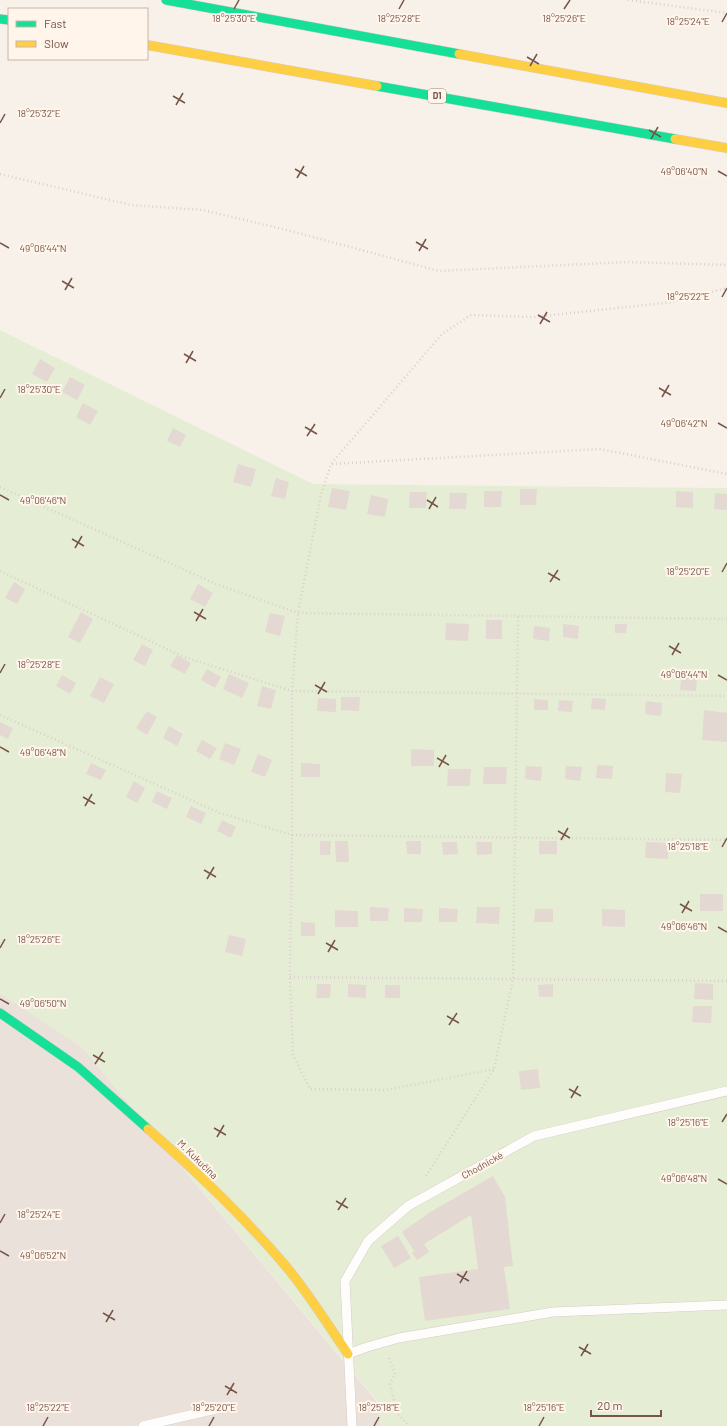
<svg xmlns="http://www.w3.org/2000/svg" width="727" height="1426" font-family="Barlow,sans-serif">
<style>
.industrial{fill:#ebe1db}
.green{fill:#e5eed4}
.building{fill:#e4d8d2}
.lines{fill:none;stroke-linecap:round;stroke-linejoin:round}
.lane-casing{stroke:#d6ccc6;stroke-width:10}
.fast-casing{stroke:#d6ccc6;stroke-width:10}
.slow-casing{stroke:#d6ccc6;stroke-width:10}
.path{stroke:#dad0cd;stroke-width:2.5;stroke-dasharray:1 3;stroke-linecap:butt}
.lane{stroke:#fefdfc;stroke-width:9}
.fast{stroke:#16e098;stroke-width:9}
.slow{stroke:#ffcf43;stroke-width:9}
.ticks{fill:none;stroke:#775448;stroke-width:1.5}
.labels{text-anchor:middle;stroke-width:4;stroke-linejoin:round;paint-order:stroke}
.shield{fill:#fff5eb;stroke:#a08479;stroke-width:1}
.shield-label{font-size:9px;font-weight:bold;fill:#775448}
.street-label{font-size:10px;fill:#775448;stroke:#fff5eb}
.ticks-label{font-size:10px;text-anchor:middle;fill:#775448;stroke:#fff5eb;stroke-width:4;stroke-linejoin:round;paint-order:stroke}
</style>
<rect width="100%" height="100%" fill="#f7f1ea"/>
<polygon class="industrial" points="0,993 82,1047 379,1404 380,1426 0,1426"/>
<polygon class="green" points="0,330 313,484 727,488 727,1426 380,1426 379,1403 82,1047 0,993"/>
<g class="building">
<polygon points="40,359 55,368 47,382 32,374"/>
<polygon points="70,377 85,385 77,400 62,392"/>
<polygon points="83,403 98,411 90,425 76,417"/>
<polygon points="173,428 186,435 180,447 167,441"/>
<polygon points="238,464 256,469 251,487 233,482"/>
<polygon points="276,478 289,482 285,499 271,496"/>
<polygon points="332,488 350,491 346,510 328,507"/>
<polygon points="520,489 537,489 536,505 520,505"/>
<polygon points="484,491 502,491 501,507 484,507"/>
<polygon points="676,491 693,492 693,508 676,507"/>
<polygon points="410,492 427,492 426,508 409,508"/>
<polygon points="450,493 467,493 466,509 449,509"/>
<polygon points="715,493 727,494 727,510 714,509"/>
<polygon points="371,495 388,499 385,517 367,514"/>
<polygon points="14,582 25,589 17,604 5,598"/>
<polygon points="198,584 213,593 205,607 190,599"/>
<polygon points="81,612 93,619 80,643 68,637"/>
<polygon points="270,613 285,616 280,636 265,632"/>
<rect x="486" y="620" width="16" height="19"/>
<polygon points="446,623 469,624 468,641 445,640"/>
<polygon points="563,624 579,626 578,639 563,637"/>
<polygon points="615,624 627,624 626,633 615,633"/>
<polygon points="534,626 550,628 549,641 533,639"/>
<polygon points="142,644 153,650 145,666 133,660"/>
<polygon points="177,655 191,663 185,674 170,666"/>
<polygon points="207,669 221,677 215,688 201,680"/>
<polygon points="229,674 249,683 242,698 223,689"/>
<polygon points="62,675 76,683 70,694 56,686"/>
<polygon points="100,677 114,684 104,703 90,696"/>
<polygon points="681,677 697,678 696,691 680,690"/>
<polygon points="262,686 276,690 271,709 257,706"/>
<polygon points="341,697 360,697 359,711 341,710"/>
<polygon points="318,698 336,699 336,712 317,711"/>
<polygon points="592,698 606,699 605,710 591,709"/>
<polygon points="534,699 548,700 548,710 534,710"/>
<polygon points="559,700 573,701 572,712 558,711"/>
<polygon points="646,701 662,703 661,716 645,714"/>
<polygon points="704,710 727,713 727,742 702,740"/>
<polygon points="147,711 157,717 147,735 136,728"/>
<polygon points="0,722 13,728 8,739 0,735"/>
<polygon points="169,726 183,734 177,746 163,738"/>
<polygon points="202,740 217,748 210,759 196,751"/>
<polygon points="225,743 241,749 234,765 219,759"/>
<polygon points="411,749 434,750 434,766 411,766"/>
<polygon points="258,754 272,760 265,777 251,772"/>
<polygon points="91,763 106,770 101,780 86,774"/>
<polygon points="301,763 320,764 320,777 301,777"/>
<polygon points="597,765 613,766 612,779 596,778"/>
<polygon points="526,766 542,767 541,781 525,779"/>
<polygon points="566,766 582,767 580,781 565,779"/>
<polygon points="484,767 507,767 506,784 483,784"/>
<polygon points="448,769 471,769 470,786 447,786"/>
<polygon points="666,773 682,774 680,793 665,792"/>
<polygon points="134,781 145,788 137,803 126,797"/>
<polygon points="157,791 172,798 167,809 152,802"/>
<polygon points="191,806 206,813 201,824 186,817"/>
<polygon points="222,820 236,827 231,838 217,831"/>
<polygon points="320,841 331,841 330,855 320,855"/>
<polygon points="335,841 348,841 349,862 336,862"/>
<polygon points="406,841 421,841 421,854 407,854"/>
<rect x="539" y="841" width="18" height="13"/>
<polygon points="442,842 457,842 458,854 443,855"/>
<polygon points="476,842 492,842 492,854 477,855"/>
<polygon points="646,842 669,843 668,859 645,858"/>
<rect x="700" y="894" width="23" height="17"/>
<polygon points="370,907 389,908 388,921 370,921"/>
<polygon points="477,907 500,907 499,924 476,923"/>
<polygon points="404,908 423,909 422,922 404,922"/>
<polygon points="439,908 458,909 457,922 439,922"/>
<polygon points="535,909 553,909 553,922 534,922"/>
<polygon points="602,909 625,910 625,927 602,926"/>
<polygon points="335,910 358,911 358,927 335,927"/>
<polygon points="301,922 315,923 315,936 301,936"/>
<polygon points="229,935 246,939 242,956 225,952"/>
<polygon points="695,983 713,984 713,1000 694,999"/>
<polygon points="317,984 331,984 330,998 316,998"/>
<polygon points="348,984 366,985 366,998 348,997"/>
<polygon points="553,984 553,997 539,997 538,985"/>
<rect x="385" y="985" width="15" height="13"/>
<polygon points="693,1006 712,1006 711,1023 692,1022"/>
<polygon points="538,1069 540,1088 521,1090 519,1071"/>
<polygon points="493,1176 505,1197 513,1266 504,1267 510,1309 425,1321 419,1277 478,1269 471,1215 424,1244 429,1252 417,1260 412,1253 414,1251 402,1232 432,1211"/>
<polygon points="398,1236 411,1258 394,1268 381,1246"/>
</g>
<g class="lines">
<defs>
<g id="lane">
<polyline points="348,1354 367,1347 399,1338 553,1312 727,1305"/>
<polyline points="143,1426 229,1406"/>
<polyline points="352,1426 345,1281 368,1241 408,1206 534,1136 727,1091"/>
</g>
<g id="fast">
<polyline points="166,0 459,54"/>
<polyline points="0,19 9,20"/>
<polyline points="377,86 675,139"/>
<polyline points="0,1013 78,1067 148,1129"/>
</g>
<g id="slow">
<polyline points="147,45 377,86"/>
<polyline points="459,54 727,103"/>
<polyline points="675,139 727,148"/>
<path d="M148,1129C196,1171 243,1216 284,1264C308,1292 327,1324 348,1354"/>
</g>
</defs>
<use href="#lane" class="lane-casing"/>
<use href="#fast" class="fast-casing"/>
<use href="#slow" class="slow-casing"/>
<g class="path">
<polyline points="628,0 727,13"/>
<polyline points="0,174 131,205 203,210 291,231 439,271 628,262 727,265"/>
<polyline points="332,464 600,449 727,474"/>
<polyline points="0,487 216,584 298,613 727,619"/>
<polyline points="0,571 184,657 292,691 727,696"/>
<polyline points="0,715 220,813 292,835 727,840"/>
<polyline points="290,977 727,981"/>
<polyline points="494,1069 386,1090 310,1089 293,1055 290,977 292,835 292,691 298,613 321,495 331,464 442,334 471,315 534,317 673,302 727,288"/>
<polyline points="426,1176 494,1069 513,979 518,616"/>
<polyline points="389,1358 395,1374 390,1384 397,1413 409,1426"/>
</g>
<use href="#lane" class="lane"/>
<use href="#fast" class="fast"/>
<use href="#slow" class="slow"/>
</g>
<path class="ticks" d="M234,9L239,0M399,9L404,0M564,9L570,0M722,22L727,13M527,57L539,64M530,66L537,54M173,96L185,103M176,105L183,93M0,123L5,114M649,130L661,137M651,139L658,127M295,169L307,176M718,171L727,176M297,178L304,166M416,242L428,249M0,243L9,248M419,251L426,239M62,281L74,288M65,290L72,278M722,297L727,288M538,315L550,322M540,324L547,312M184,354L196,361M186,363L193,351M659,388L671,395M662,397L669,385M0,398L5,389M718,423L727,428M305,427L317,434M307,436L315,424M0,495L9,500M427,500L438,507M429,509L436,497M72,539L84,546M75,548L82,536M722,572L727,563M548,573L560,580M550,582L558,570M194,612L206,619M196,621L203,609M669,646L681,653M672,655L679,643M0,673L5,664M718,675L727,680M315,685L327,692M318,694L325,682M0,747L9,752M437,758L449,765M439,767L446,755M83,797L95,804M85,806L92,794M558,831L570,838M561,840L568,828M722,847L727,838M204,870L216,877M207,879L214,867M680,904L692,911M682,913L689,901M718,927L727,932M326,943L338,950M0,948L5,939M328,952L335,940M0,999L9,1004M447,1016L459,1023M449,1025L457,1013M93,1055L105,1062M95,1064L103,1052M569,1089L581,1096M571,1098L578,1086M722,1122L727,1114M214,1128L226,1135M217,1137L224,1125M718,1179L727,1184M336,1201L348,1208M338,1210L346,1198M0,1223L5,1214M0,1251L9,1256M457,1274L469,1281M460,1283L467,1271M103,1313L115,1320M106,1322L113,1310M579,1347L591,1354M581,1356L588,1344M225,1386L237,1393M227,1395L234,1383M43,1426L48,1417M209,1426L214,1417M374,1426L379,1417M539,1426L544,1417"/>
<g class="labels">
<rect class="shield" x="428" y="89" width="18" height="14" rx="3"/>
<g class="shield-label">
<text x="437" y="99">D1</text>
</g>
<g class="street-label">
<text transform="translate(198 1159) rotate(44)" y="4">M. Kukučína</text>
<text transform="translate(482 1165) rotate(-29)" y="4">Chodnické</text>
</g>
</g>
<g class="ticks-label">
<text x="234" y="22">18°25'30"E</text>
<text x="399" y="22">18°25'28"E</text>
<text x="564" y="22">18°25'26"E</text>
<text x="688" y="25">18°25'24"E</text>
<text x="39" y="117">18°25'32"E</text>
<text x="684" y="175">49°06'40"N</text>
<text x="43" y="252">49°06'44"N</text>
<text x="688" y="300">18°25'22"E</text>
<text x="39" y="393">18°25'30"E</text>
<text x="684" y="427">49°06'42"N</text>
<text x="43" y="504">49°06'46"N</text>
<text x="688" y="575">18°25'20"E</text>
<text x="39" y="668">18°25'28"E</text>
<text x="684" y="678">49°06'44"N</text>
<text x="43" y="756">49°06'48"N</text>
<text x="688" y="850">18°25'18"E</text>
<text x="684" y="930">49°06'46"N</text>
<text x="39" y="943">18°25'26"E</text>
<text x="43" y="1007">49°06'50"N</text>
<text x="688" y="1126">18°25'16"E</text>
<text x="684" y="1182">49°06'48"N</text>
<text x="39" y="1218">18°25'24"E</text>
<text x="43" y="1259">49°06'52"N</text>
<text x="48" y="1411">18°25'22"E</text>
<text x="214" y="1411">18°25'20"E</text>
<text x="379" y="1411">18°25'18"E</text>
<text x="544" y="1411">18°25'16"E</text>
</g>
<rect x="8" y="8" width="140" height="52" fill="#fff5eb" stroke="#c9b5aa"/>
<rect x="16" y="21" width="20" height="6" fill="#16e098" stroke="#c9b5aa"/>
<text x="44" y="28" font-size="12" fill="#775448">Fast</text>
<rect x="16" y="41" width="20" height="6" fill="#ffcf43" stroke="#c9b5aa"/>
<text x="44" y="48" font-size="12" fill="#775448">Slow</text>
<path d="M591 1410v6h70v-6" fill="none" stroke="#775448" stroke-width="2"/>
<text x="597" y="1410" font-size="12" fill="#775448" stroke="#fff5eb" stroke-width="3" paint-order="stroke">20 m</text>
</svg>
